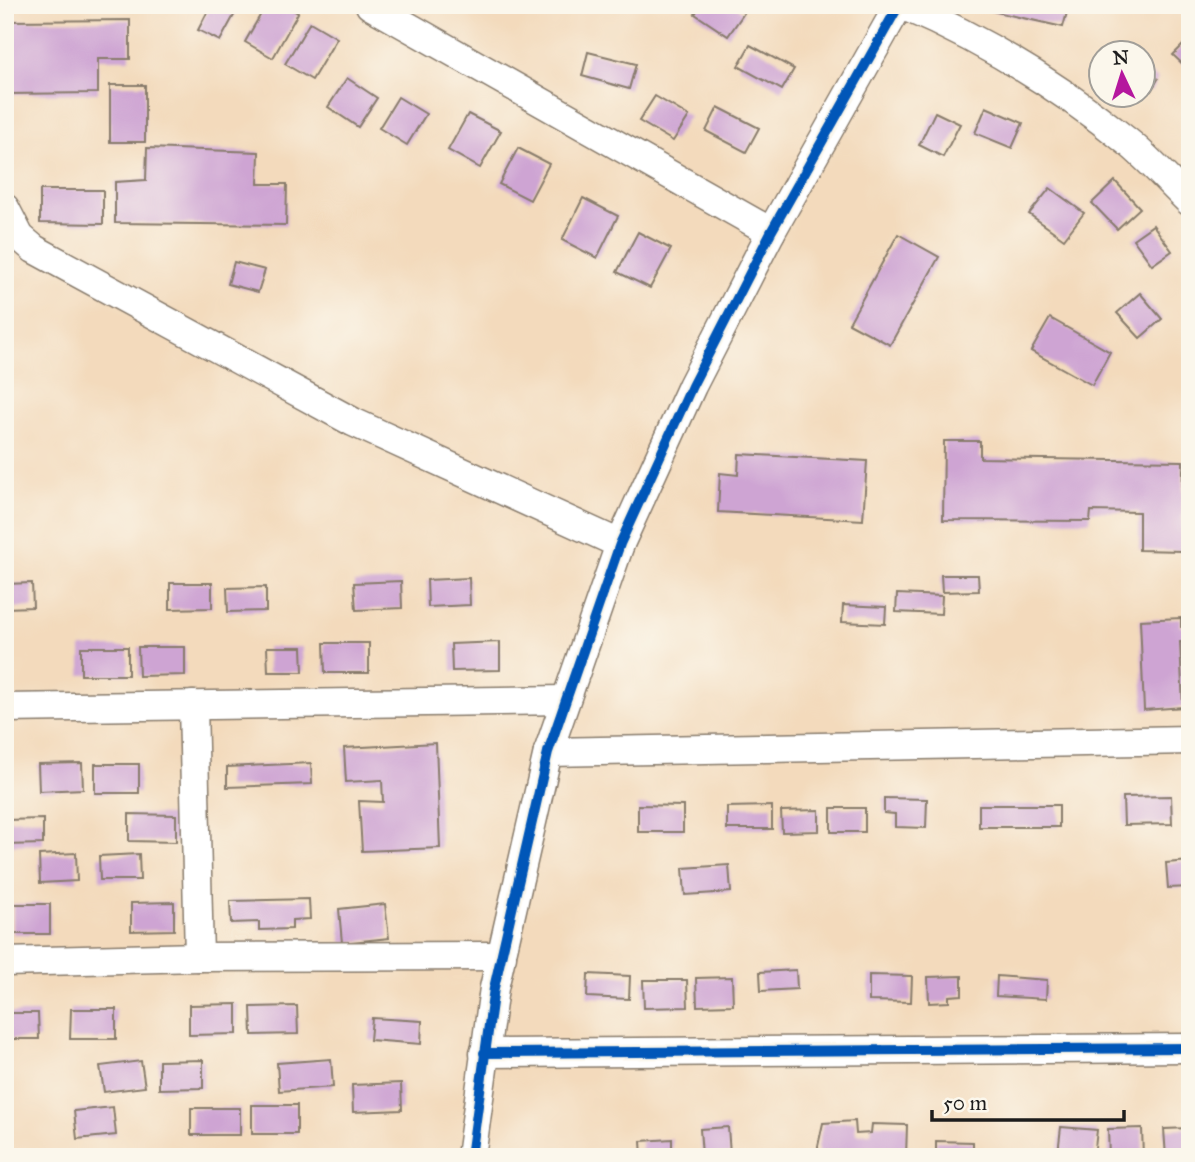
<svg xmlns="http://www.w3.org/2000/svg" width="1195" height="1162" font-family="'IM FELL Great Primer',serif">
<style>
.building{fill:#cea4d3}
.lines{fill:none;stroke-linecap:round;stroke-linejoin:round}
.minor-casing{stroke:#887b6c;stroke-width:31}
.minor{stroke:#fff;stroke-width:28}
.cycleway-casing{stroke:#fbf7ec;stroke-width:15}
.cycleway{stroke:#0057b8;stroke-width:10}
</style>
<rect width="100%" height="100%" fill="#fbf7ec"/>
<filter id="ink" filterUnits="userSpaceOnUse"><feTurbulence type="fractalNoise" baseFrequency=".0143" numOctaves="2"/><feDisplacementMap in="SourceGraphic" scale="14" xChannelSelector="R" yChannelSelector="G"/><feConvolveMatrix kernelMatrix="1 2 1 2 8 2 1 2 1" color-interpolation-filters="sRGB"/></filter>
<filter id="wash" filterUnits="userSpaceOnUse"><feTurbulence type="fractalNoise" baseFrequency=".00686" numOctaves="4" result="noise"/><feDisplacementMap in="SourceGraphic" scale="28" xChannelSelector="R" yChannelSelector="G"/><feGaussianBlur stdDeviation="1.57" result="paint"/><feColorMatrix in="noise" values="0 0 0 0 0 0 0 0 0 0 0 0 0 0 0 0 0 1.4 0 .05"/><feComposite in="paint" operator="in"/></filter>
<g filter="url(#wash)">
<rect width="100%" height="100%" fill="#f3dabc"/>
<g id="blocks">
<g class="building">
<polygon points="211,5 227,5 237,10 220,41 198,30"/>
<polygon points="266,5 284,5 298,13 273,58 245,42"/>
<polygon points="701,5 732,5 744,13 728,36 695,14"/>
<polygon points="993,5 1069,5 1063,27 992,11"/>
<polygon points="130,20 130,59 98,59 98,93 5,94 6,21"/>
<polygon points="310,22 337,38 312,80 285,64"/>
<polygon points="1190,38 1190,71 1173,55"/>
<polygon points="750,45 794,69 782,90 738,66"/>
<polygon points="588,52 636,64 629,89 582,76"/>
<polygon points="1142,69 1158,79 1151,91 1144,87 1142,90"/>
<polygon points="347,78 377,98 358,127 328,107"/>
<rect x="110" y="85" width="35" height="57"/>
<polygon points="655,96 689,116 673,141 639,121"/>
<polygon points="398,97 426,114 407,145 379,128"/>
<polygon points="718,107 759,128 746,152 706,131"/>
<polygon points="986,107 1023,123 1012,148 975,133"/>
<polygon points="935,112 960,124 943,157 919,145"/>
<polygon points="468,114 501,131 480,168 448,150"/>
<polygon points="147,148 259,152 258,184 287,184 286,225 115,223 115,182 146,180"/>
<polygon points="518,148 549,164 530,200 499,184"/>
<polygon points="1115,181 1140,208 1117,229 1092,203"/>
<polygon points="1050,188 1084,213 1064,239 1029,214"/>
<polygon points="40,190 103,190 103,224 40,223"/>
<polygon points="583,198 618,216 597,258 562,240"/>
<polygon points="1153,225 1172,251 1152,265 1133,239"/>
<polygon points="638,232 671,249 650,288 617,272"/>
<polygon points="898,234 939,257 890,345 849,323"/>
<polygon points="234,262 265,270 258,292 228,284"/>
<polygon points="1140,293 1162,319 1140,338 1117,313"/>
<polygon points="1050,318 1110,352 1092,385 1031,351"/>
<polygon points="944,441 980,441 980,458 1183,461 1182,551 1139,550 1139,512 1091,511 1090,521 943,520"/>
<polygon points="739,454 867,461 863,520 718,512 720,473 738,475"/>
<polygon points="941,575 978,575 979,591 942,592"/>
<polygon points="469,578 470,605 428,607 427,580"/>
<polygon points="401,581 402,608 356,610 354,583"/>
<polygon points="32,583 33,607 5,608 5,584"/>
<polygon points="170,583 212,583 212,608 170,609"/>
<polygon points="266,587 266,611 228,612 227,588"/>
<polygon points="897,594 942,596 941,614 896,612"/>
<polygon points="843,605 886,607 885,624 842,622"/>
<polygon points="1181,618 1181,627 1190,626 1190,642 1180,642 1183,707 1144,710 1140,620"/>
<polygon points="500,642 500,670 452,671 451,644"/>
<polygon points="324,643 369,643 369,673 325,673"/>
<rect x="81" y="647" width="47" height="28"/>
<polygon points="138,647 185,647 185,675 139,676"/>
<polygon points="267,647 302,647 303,672 268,672"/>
<polygon points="436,743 440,848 362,851 359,801 383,802 382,780 346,782 344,748"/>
<polygon points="82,763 83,789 39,791 38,764"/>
<polygon points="311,763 312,784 227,787 227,767"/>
<rect x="95" y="764" width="44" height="29"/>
<polygon points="1171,796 1172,824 1124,825 1123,797"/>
<polygon points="884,798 927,799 926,828 895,827 895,814 884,813"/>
<polygon points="638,805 683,806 683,832 638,832"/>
<rect x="979" y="805" width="80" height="22"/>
<polygon points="772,806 772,829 727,829 727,807"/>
<rect x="831" y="808" width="34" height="24"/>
<polygon points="819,810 819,831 782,832 781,811"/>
<polygon points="129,814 176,815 176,842 129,841"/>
<polygon points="43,819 43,844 5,845 5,820"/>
<polygon points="76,853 77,881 40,883 39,855"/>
<polygon points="139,854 140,880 100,880 99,856"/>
<polygon points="1190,861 1190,887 1168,888 1166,863"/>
<polygon points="729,865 731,892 685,895 683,868"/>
<polygon points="309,899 310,919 292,920 292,929 259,930 259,922 231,923 230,901"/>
<polygon points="174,902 174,930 131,931 131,903"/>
<rect x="13" y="904" width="37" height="30"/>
<polygon points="385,904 389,938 342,943 339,909"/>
<polygon points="796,970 797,989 761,991 760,972"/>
<polygon points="588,974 630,976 629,999 587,997"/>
<polygon points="869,975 912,976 911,1002 869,1001"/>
<polygon points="962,976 962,995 949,996 949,1002 929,1003 928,977"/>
<polygon points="997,976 1047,980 1046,999 996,996"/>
<polygon points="732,977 733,1005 697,1006 696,978"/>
<polygon points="643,980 687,980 688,1007 644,1008"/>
<polygon points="237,1004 237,1034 189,1035 189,1005"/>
<polygon points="297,1006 298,1034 252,1035 251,1007"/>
<polygon points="71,1009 116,1009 116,1039 70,1039"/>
<polygon points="5,1013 38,1013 39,1039 5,1039"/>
<polygon points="372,1018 422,1021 421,1044 370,1040"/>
<polygon points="331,1059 333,1087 279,1091 277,1063"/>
<polygon points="203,1060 203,1088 159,1089 159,1061"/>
<polygon points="141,1061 145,1087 104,1092 100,1066"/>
<polygon points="401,1083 402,1110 353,1112 352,1085"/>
<rect x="252" y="1105" width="45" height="29"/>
<polygon points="113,1107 116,1135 77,1139 74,1111"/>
<rect x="191" y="1108" width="49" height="27"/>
<polygon points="855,1121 856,1134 871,1133 872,1124 907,1125 906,1157 818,1157 818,1146 823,1123"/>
<polygon points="728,1127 730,1154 702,1155 700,1129"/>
<polygon points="1061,1127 1097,1130 1094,1157 1058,1153"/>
<polygon points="1142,1128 1143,1157 1109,1157 1108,1129"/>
<polygon points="1190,1128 1190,1157 1166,1157 1164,1129"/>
<polygon points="672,1139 672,1157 642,1157 641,1141"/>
<polygon points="936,1141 973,1142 973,1157 936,1157"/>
<polygon points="404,1153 404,1157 358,1157 358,1154"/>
</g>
</g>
</g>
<g filter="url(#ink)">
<use href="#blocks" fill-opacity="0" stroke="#887b6c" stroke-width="2"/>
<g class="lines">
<defs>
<g id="minor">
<polyline points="370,5 771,232"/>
<path d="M902,5C982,39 1060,87 1128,142C1150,160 1169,182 1190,202"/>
<polyline points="5,208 20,237 34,249 353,422 620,544"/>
<polyline points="193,705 199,957"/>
<polyline points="5,708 565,700"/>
<polyline points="548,752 1190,740"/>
<polyline points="5,962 199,957 502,956"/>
<polyline points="484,1053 1190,1048"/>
<polyline points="471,1157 494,988 548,752 620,544 692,386 771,232 899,5"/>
</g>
</defs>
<use href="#minor" class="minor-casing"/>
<use href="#minor" class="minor"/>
<defs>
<g id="cycleway">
<polyline points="484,1053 1190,1048"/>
<polyline points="471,1157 494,988 548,752 620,544 692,386 771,232 899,5"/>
</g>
</defs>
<use href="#cycleway" class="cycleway-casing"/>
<use href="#cycleway" class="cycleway"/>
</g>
</g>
<rect width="1195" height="1162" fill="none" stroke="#fbf7ec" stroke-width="28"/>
<g transform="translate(1122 74) rotate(356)"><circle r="33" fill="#fbf7ec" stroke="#a29f99" stroke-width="2"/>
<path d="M0-5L12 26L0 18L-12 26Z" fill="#b5179e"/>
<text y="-10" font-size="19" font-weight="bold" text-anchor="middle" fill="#1c1c1c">N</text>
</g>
<path d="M932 1110v10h192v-10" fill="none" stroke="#1c1c1c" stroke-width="3.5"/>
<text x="943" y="1110" font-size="21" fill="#1c1c1c" stroke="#fbf7ec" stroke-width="5" paint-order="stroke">50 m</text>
</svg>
